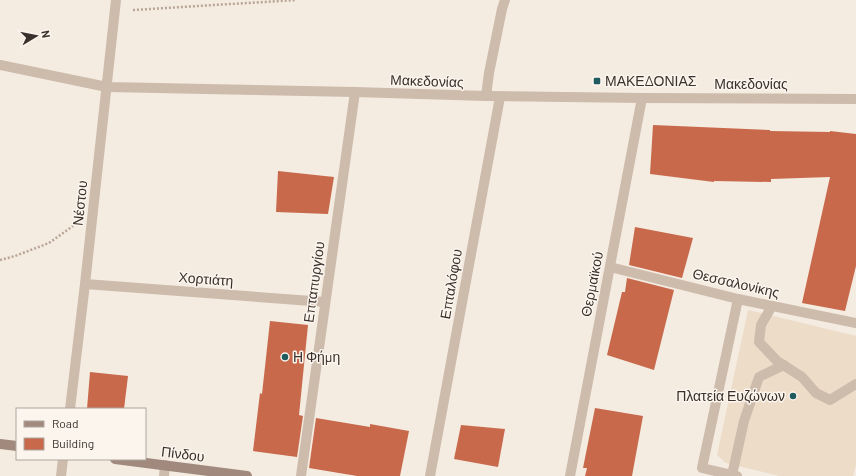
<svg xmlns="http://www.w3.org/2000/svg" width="856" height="476" font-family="Barlow,sans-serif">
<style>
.plaza{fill:#ecdcc8}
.building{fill:#c8694b}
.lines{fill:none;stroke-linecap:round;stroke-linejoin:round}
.path{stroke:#b9a596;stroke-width:2.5;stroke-dasharray:2 2;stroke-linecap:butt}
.street{stroke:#cdbbac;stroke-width:10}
.secondary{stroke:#a18a7d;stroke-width:10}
.poi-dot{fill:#1f5a5e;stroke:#fbf5ee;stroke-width:1.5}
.labels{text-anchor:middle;stroke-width:3;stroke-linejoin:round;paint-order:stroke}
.street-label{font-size:14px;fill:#3b302b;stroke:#fbf5ee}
.poi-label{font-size:14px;fill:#3b302b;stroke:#fbf5ee;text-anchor:start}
</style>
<rect width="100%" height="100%" fill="#f4ebe1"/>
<polygon class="plaza" points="748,310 856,336 856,465 853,476 779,476 726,463 717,455"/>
<g class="building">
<polygon points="653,125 770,130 770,131 830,132 830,131 856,134 856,266 845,311 802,303 830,177 771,179 771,182 714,181 714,182 650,174"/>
<polygon points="278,171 334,177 328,214 276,212"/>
<polygon points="635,227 693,238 682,278 629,265"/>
<polygon points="627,278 674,290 654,370 607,355 622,292 625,292"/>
<polygon points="270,321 308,325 299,415 303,416 297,457 253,451 260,393 262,394"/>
<polygon points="90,372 128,376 124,409 87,409"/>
<polygon points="595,408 643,416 632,476 585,476 587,468 583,468"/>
<polygon points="316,418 370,427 370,424 409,431 400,476 357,476 309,468"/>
<polygon points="461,425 505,429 498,467 454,459"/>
</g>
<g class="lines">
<g class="path">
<polyline points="133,10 296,0"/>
<polyline points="0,260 15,256 49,243 73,226"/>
</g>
<g class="street">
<polyline points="0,65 107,87 355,92 486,96 642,98 856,99"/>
<polyline points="486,96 489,73 502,9 505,0"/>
<polyline points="610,267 738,299 856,323"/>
<polyline points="85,284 325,302"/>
<polyline points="772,306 761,325 759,342 777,361 802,377 816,393 830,400 856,384"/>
<polyline points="70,409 85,284 116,0"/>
<polyline points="732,475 744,421 759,377 784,365"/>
<polyline points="61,476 63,459"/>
<polyline points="164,476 165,465"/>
<polyline points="301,476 355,92"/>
<polyline points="430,476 500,97"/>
<polyline points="570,476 642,98"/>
<polyline points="737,476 702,468 738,299"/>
</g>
<g class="secondary">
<polyline points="0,444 17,446"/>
<polyline points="115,459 247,476"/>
</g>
</g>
<g class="poi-dot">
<rect x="593" y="77" width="8" height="8" rx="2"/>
<circle cx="285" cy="357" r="4"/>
<circle cx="793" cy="396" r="4"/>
</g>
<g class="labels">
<g class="street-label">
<text transform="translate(427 81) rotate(2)" y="5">Μακεδονίας</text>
<text x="751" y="89">Μακεδονίας</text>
<text transform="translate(80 203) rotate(-84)" y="5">Νέστου</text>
<text transform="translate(206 279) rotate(4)" y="5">Χορτιάτη</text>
<text transform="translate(314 282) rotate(-82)" y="5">Επταπυργίου</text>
<text transform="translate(736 283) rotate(13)" y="5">Θεσσαλονίκης</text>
<text transform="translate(451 284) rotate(-80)" y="5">Επταλόφου</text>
<text transform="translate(592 284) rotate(-79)" y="5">Θερμαϊκού</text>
<text transform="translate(183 454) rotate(7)" y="5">Πίνδου</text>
</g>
<g class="poi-label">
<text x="605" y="86">ΜΑΚΕΔΟΝΙΑΣ</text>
<text x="293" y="362">Η Φήμη</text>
<text x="785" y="401" text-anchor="end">Πλατεία Ευζώνων</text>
</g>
</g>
<rect x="16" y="408" width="130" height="52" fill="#fbf5ee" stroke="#aea6a0"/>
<rect x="24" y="421" width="20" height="6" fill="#a18a7d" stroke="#aea6a0"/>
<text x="52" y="428" font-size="12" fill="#3b302b">Road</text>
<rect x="24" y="438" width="20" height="12" fill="#c8694b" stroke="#aea6a0"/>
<text x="52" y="448" font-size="12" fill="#3b302b">Building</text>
<g transform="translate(36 36) rotate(80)" stroke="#fbf5ee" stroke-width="3" paint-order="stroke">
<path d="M0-3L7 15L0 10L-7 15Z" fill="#3b302b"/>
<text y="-6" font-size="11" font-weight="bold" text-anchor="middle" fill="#3b302b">N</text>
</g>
</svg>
